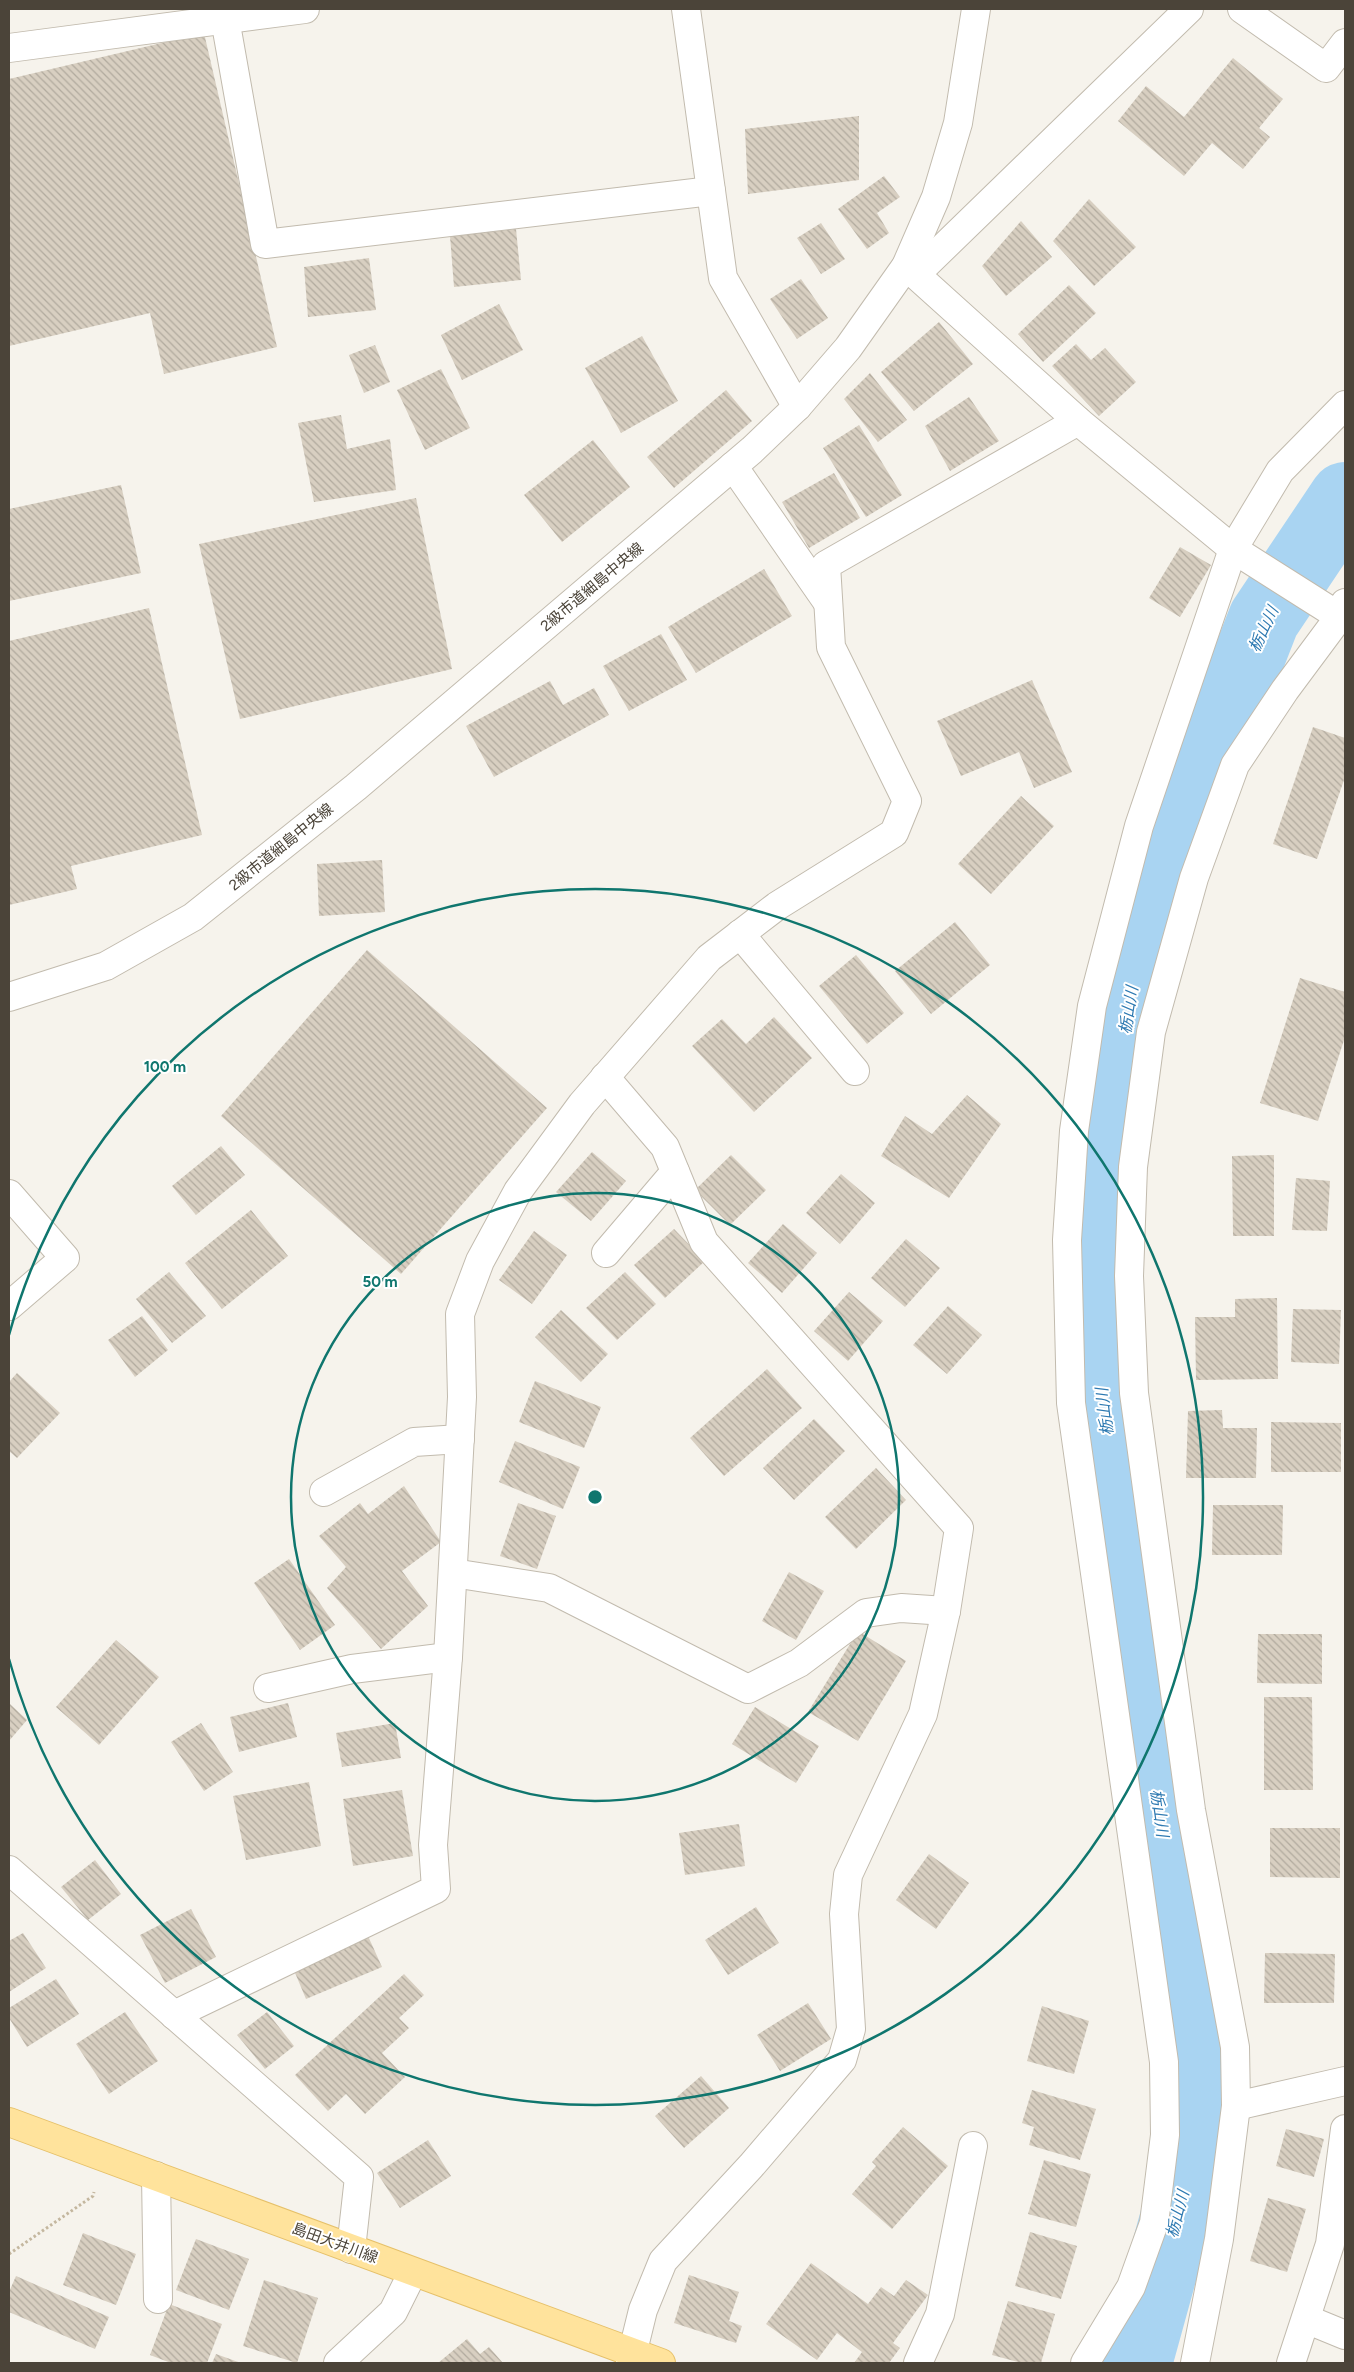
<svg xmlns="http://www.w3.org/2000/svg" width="1354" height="2372" font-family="Figtree,'Noto Sans JP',sans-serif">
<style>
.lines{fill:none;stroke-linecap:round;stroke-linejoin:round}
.river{stroke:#a9d4f2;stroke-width:72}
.building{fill:url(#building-back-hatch)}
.minor-casing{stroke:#c2bbae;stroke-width:30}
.major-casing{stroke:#e6c16a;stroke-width:30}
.path{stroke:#c4b79f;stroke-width:3;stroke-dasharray:2.5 2.5;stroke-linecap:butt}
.minor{stroke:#fff;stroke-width:28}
.major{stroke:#ffe39c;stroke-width:28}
.ring{fill:none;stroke:#0f766e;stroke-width:2.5}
.labels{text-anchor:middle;stroke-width:4;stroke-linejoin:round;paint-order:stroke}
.street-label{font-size:15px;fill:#4b4439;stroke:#fff}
.water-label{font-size:16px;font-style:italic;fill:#2e7ab2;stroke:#fff}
.centre{fill:#0f766e;stroke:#fff;stroke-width:2.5}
.ring-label{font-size:15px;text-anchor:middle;font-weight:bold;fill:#0f766e;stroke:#fff;stroke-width:4;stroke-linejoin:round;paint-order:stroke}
</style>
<defs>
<pattern id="building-back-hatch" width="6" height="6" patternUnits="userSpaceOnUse" patternTransform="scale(1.25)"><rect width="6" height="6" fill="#d8cfc1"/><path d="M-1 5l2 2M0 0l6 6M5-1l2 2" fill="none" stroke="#b1aa9e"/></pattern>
</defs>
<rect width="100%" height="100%" fill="#f6f3ec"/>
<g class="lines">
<polyline class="river" points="1136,2363 1196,2146 1179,1948 1101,1392 1101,1174 1138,949 1200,783 1264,619 1345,498"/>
</g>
<g class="building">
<polygon points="204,33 277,347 164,374 150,313 9,346 9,79"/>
<polygon points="1233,58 1283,99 1259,128 1270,137 1243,169 1212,143 1184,176 1118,121 1146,86 1184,117"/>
<polygon points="859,116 859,180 748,194 745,129"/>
<polygon points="884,176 900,197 877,213 889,233 867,249 838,209"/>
<polygon points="1089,199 1136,247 1094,286 1053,241"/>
<polygon points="1021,221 1052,257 1006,296 982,266"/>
<polygon points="821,223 845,259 821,274 797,238"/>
<polygon points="516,229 521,280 454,287 450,236"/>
<polygon points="369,258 376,310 308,317 304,267"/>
<polygon points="801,279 828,318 797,339 770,299"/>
<polygon points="1069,285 1096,313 1043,362 1018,334"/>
<polygon points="499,304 523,350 462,380 441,335"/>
<polygon points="939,322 973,364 914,411 881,372"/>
<polygon points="642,336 678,401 621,433 585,368"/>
<polygon points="1076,344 1091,360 1105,348 1136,382 1099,416 1052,366"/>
<polygon points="375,345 390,382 364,393 349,355"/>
<polygon points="441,369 470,428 425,450 397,390"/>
<polygon points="870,373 907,420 878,442 844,399"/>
<polygon points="726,390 752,421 674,488 647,457"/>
<polygon points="969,397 999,441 950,471 925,426"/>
<polygon points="341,415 347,449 390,439 396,490 314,502 298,423"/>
<polygon points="859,425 902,495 866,517 823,448"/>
<polygon points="593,440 630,487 562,542 524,495"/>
<polygon points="834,473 860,518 809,548 782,502"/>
<polygon points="121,485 141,573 9,601 9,509"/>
<polygon points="416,498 452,669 240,719 199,544"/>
<polygon points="1180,547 1211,565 1180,617 1149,598"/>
<polygon points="764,569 792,616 696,673 668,627"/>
<polygon points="149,608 202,835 71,866 77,889 9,905 9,641"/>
<polygon points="661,634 687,680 629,711 603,666"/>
<polygon points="1032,680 1072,772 1034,788 1019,752 961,776 937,721"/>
<polygon points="550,681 563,705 594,688 609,715 494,777 466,726"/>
<polygon points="1313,727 1345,738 1345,777 1317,859 1273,844"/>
<polygon points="1021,796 1054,826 991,894 958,864"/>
<polygon points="382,860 385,912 319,916 317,864"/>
<polygon points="955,922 990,965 931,1014 895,971"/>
<polygon points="367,950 547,1108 401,1274 221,1116"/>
<polygon points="856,955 904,1013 867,1044 819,986"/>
<polygon points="1300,978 1345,992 1345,1037 1318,1121 1260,1103"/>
<polygon points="774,1017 812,1058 754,1112 692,1046 722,1019 746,1044"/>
<polygon points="967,1095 1001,1124 949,1198 881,1156 905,1116 932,1134"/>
<polygon points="221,1146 245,1175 196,1215 172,1186"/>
<polygon points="592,1152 626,1181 591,1221 556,1192"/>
<polygon points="731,1155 766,1190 730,1225 695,1190"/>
<polygon points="1274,1155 1274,1236 1233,1236 1232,1156"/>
<polygon points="841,1174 875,1203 840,1244 806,1213"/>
<polygon points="1296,1178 1330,1181 1327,1231 1292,1230"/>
<polygon points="251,1210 288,1256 222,1309 185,1263"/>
<polygon points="783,1224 817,1253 782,1293 748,1263"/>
<polygon points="674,1229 705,1261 665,1298 634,1265"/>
<polygon points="534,1231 567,1255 532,1304 499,1280"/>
<polygon points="906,1239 940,1268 905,1307 871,1278"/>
<polygon points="169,1272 206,1316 172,1343 136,1299"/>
<polygon points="625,1272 656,1304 617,1340 586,1308"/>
<polygon points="849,1292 883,1321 848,1361 814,1331"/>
<polygon points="1277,1298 1278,1379 1196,1380 1195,1317 1235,1317 1235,1299"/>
<polygon points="948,1306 982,1335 947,1374 913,1345"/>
<polygon points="1293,1309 1341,1310 1339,1364 1291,1362"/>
<polygon points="561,1310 608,1354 581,1382 535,1337"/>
<polygon points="142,1316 168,1350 135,1377 108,1340"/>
<polygon points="767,1369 802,1408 724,1476 690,1438"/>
<polygon points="17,1373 60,1413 17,1458 9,1451 9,1382"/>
<polygon points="535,1381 601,1407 584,1448 519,1422"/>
<polygon points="1222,1410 1223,1428 1257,1428 1256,1478 1186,1478 1188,1411"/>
<polygon points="814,1419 845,1451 794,1500 763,1468"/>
<polygon points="1271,1422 1341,1423 1341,1472 1271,1472"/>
<polygon points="515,1441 580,1467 563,1509 499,1482"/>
<polygon points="876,1468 906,1500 856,1549 825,1517"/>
<polygon points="404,1486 441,1542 402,1571 428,1606 381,1649 327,1588 346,1567 319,1536 360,1503 368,1514"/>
<polygon points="518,1503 556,1516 537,1569 500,1556"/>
<polygon points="1213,1505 1283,1505 1282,1555 1212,1555"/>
<polygon points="289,1559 335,1625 300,1650 254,1583"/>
<polygon points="789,1572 824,1591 796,1640 762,1621"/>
<polygon points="858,1631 906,1661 858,1741 808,1712"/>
<polygon points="1258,1634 1322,1634 1322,1684 1257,1683"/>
<polygon points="116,1640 159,1677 99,1745 56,1707"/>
<polygon points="1264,1697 1312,1697 1313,1790 1264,1790"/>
<polygon points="9,1703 27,1720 9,1741"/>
<polygon points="288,1703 297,1737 239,1752 230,1717"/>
<polygon points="755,1707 819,1746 796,1783 732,1744"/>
<polygon points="201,1723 233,1772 204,1791 171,1742"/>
<polygon points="395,1723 401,1758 342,1767 336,1733"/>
<polygon points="309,1782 321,1846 246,1860 233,1796"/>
<polygon points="402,1790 413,1856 353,1866 343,1799"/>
<polygon points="739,1824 745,1866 685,1875 679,1833"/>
<polygon points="1270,1828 1340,1828 1340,1878 1270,1877"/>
<polygon points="929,1854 969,1883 936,1929 896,1900"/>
<polygon points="95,1860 121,1894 88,1920 61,1887"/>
<polygon points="756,1907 779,1943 728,1975 705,1940"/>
<polygon points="191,1909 216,1957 165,1983 140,1935"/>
<polygon points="23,1933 46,1968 9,1992 9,1941"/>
<polygon points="368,1936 382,1967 306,1999 293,1968"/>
<polygon points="1265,1953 1335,1954 1334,2003 1264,2003"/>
<polygon points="404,1974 424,1995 399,2018 409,2028 382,2053 405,2077 365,2114 346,2094 328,2111 295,2075"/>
<polygon points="56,1979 79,2014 27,2047 9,2018 9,2008"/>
<polygon points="808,2003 831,2039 780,2071 757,2035"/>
<polygon points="1042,2006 1089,2021 1074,2074 1027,2061"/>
<polygon points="125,2012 158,2061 109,2094 76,2044"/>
<polygon points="267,2012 294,2046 265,2069 237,2035"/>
<polygon points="701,2076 729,2108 684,2148 655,2116"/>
<polygon points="1032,2090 1096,2109 1080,2160 1029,2145 1034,2127 1022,2123"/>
<polygon points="903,2127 948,2166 892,2229 852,2194 876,2166 872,2162"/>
<polygon points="1286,2129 1324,2139 1314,2177 1276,2166"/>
<polygon points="428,2140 451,2176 400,2208 377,2173"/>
<polygon points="1044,2160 1091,2174 1076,2227 1028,2214"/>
<polygon points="1268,2198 1306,2209 1287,2272 1250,2261"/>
<polygon points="1030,2232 1077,2246 1061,2299 1015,2286"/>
<polygon points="83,2233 136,2254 116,2305 63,2285"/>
<polygon points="196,2239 249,2259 229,2310 176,2290"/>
<polygon points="811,2263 868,2304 881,2287 894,2296 906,2280 928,2295 893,2343 900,2348 889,2363 854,2363 862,2352 837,2333 817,2360 766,2324"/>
<polygon points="689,2275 739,2292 729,2321 742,2326 736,2343 674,2323"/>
<polygon points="16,2276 109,2317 95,2349 9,2312 9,2292"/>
<polygon points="264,2280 318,2298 297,2363 243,2346"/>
<polygon points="1008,2301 1055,2314 1041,2363 1022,2363 992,2355"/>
<polygon points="169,2304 222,2324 207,2363 171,2363 150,2355"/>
<polygon points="467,2339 480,2354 489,2347 503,2363 438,2363"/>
<polygon points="216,2354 241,2363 212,2363"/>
</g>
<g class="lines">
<defs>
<g id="minor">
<polyline points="686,9 723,278 797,407"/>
<polyline points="1242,9 1326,68 1345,43"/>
<polyline points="225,19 265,244 711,191"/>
<polyline points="9,48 305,9"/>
<polyline points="906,266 1078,421 1233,549 1345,620"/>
<polyline points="916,274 1189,9"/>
<polyline points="733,466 828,603"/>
<polyline points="740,934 855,1071"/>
<polyline points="9,997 106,966 193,917 356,787 752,450 797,407 848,348 906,266 936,197 958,123 976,9"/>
<polyline points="605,1077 665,1147 704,1242 959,1528 946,1611 923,1714 848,1875 844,1914 851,2029 842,2060 751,2166 663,2261 643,2310 630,2363"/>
<polyline points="9,1194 65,1258 9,1306"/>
<polyline points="606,1253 675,1172"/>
<polyline points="324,1492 414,1442 460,1439"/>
<polyline points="453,1573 549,1588 748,1689 799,1663 866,1613 901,1608 946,1611"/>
<polyline points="268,1688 352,1669 448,1657"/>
<polyline points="9,1870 359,2177 351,2249"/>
<polyline points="174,2015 436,1889 433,1845 448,1657 462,1397 460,1314 480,1261 518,1191 582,1104 709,958 777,906 894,833 907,801 831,647 826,565 1078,421"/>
<polyline points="1236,2106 1345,2081"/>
<polyline points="156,2176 158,2299"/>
<polyline points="1306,2319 1345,2335"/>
<polyline points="338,2363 393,2312 413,2272"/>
<polyline points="918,2363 940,2314 973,2146"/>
<polyline points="1085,2363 1131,2287 1154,2223 1165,2135 1164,2062 1071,1403 1067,1240 1074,1131 1092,1006 1139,826 1233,549 1280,471 1345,405"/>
<polyline points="1195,2363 1219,2239 1236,2106 1235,2047 1191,1810 1134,1393 1129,1276 1133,1167 1151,1032 1194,878 1235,765 1285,690 1340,616 1345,603"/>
<polyline points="1291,2363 1330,2244 1345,2129"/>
</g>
<polyline id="major" points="9,2122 661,2363"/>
</defs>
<use href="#minor" class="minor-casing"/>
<use href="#major" class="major-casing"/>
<polyline class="path" points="9,2254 93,2196 94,2192"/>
<use href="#minor" class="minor"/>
<use href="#major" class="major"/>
</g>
<g class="ring">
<circle cx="595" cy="1497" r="304"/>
<path d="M9 1335A608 608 0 1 1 9 1659"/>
</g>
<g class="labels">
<g class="street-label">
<text transform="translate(592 587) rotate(-40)" y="5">2級市道細島中央線</text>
<text transform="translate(281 847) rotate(-39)" y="5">2級市道細島中央線</text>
<text transform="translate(335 2243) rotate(20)" y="5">島田大井川線</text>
</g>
<g class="water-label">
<text transform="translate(1263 629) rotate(-65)" y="6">栃山川</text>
<text transform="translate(1128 1010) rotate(-81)" y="6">栃山川</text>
<text transform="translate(1104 1412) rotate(-97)" y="6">栃山川</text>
<text transform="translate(1160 1813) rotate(82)" y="6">栃山川</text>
<text transform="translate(1177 2214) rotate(-75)" y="6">栃山川</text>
</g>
</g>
<circle cx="595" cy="1497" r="8" class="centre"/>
<g class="ring-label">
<text x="165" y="1072">100 m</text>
<text x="380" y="1287">50 m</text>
</g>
<rect width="1354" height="2372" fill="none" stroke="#4b4439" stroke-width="20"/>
</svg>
